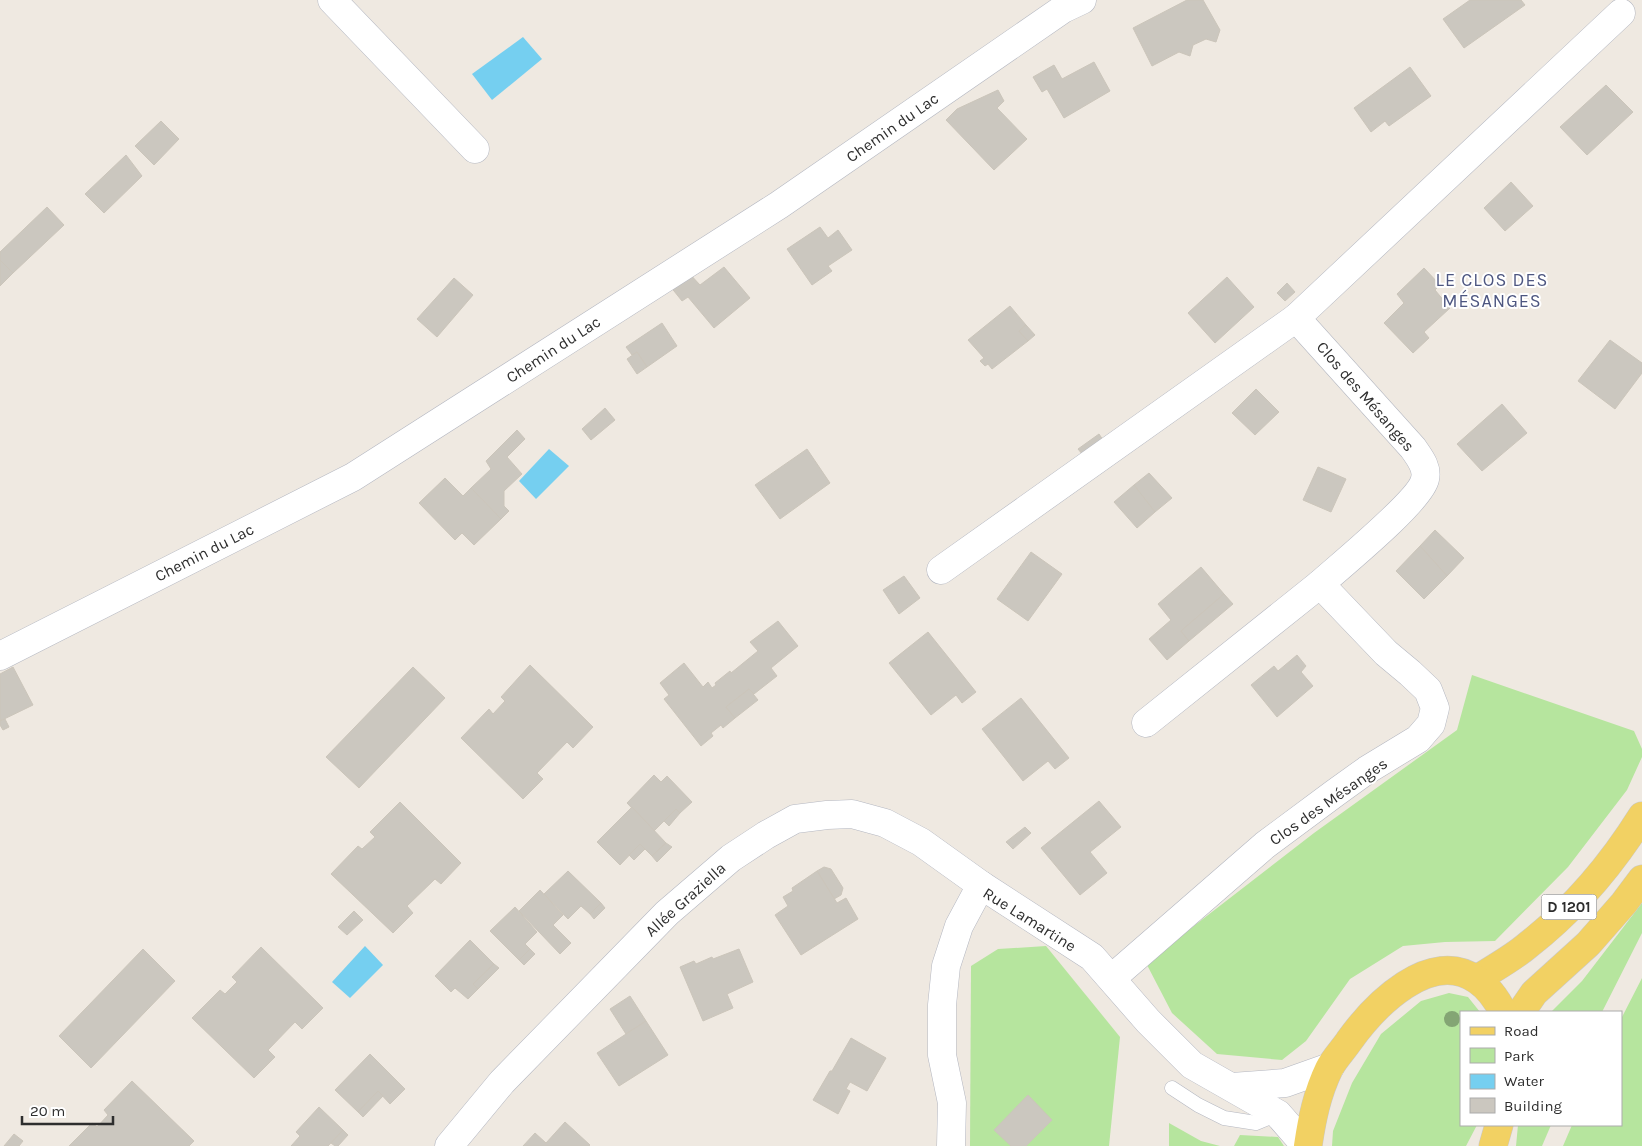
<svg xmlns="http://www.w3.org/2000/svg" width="1642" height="1146" font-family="Karla,sans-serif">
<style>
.green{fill:#b6e59e}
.water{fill:#75cff0}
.building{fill:#cbc7bf;stroke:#cbc5ba}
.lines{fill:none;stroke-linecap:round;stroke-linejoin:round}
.service-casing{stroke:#b4b7c1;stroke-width:15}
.minor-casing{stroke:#b4b7c1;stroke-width:29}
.tertiary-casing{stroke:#b4b7c1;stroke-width:29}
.primary-casing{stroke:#c9c9c9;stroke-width:29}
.service{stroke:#fff;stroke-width:14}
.minor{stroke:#fff;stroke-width:28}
.tertiary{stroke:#fff;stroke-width:28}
.primary{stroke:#f2d163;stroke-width:28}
.tree{fill:#84a574}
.labels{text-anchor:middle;stroke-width:4;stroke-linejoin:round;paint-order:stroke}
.shield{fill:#fff;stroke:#6d6d6d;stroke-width:1}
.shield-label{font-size:15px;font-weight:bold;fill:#2e2e2e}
.street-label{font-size:16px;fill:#2e2e2e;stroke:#fff}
.neighbourhood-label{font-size:18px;letter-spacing:1px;fill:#4d5680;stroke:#fff}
</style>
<rect width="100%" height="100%" fill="#efe9e1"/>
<g class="green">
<polygon points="1472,675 1634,731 1642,749 1642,757 1627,790 1568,867 1495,941 1445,942 1403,946 1350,979 1306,1041 1282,1060 1217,1054 1172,1013 1146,963 1314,833 1457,730"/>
<polygon points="1642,903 1642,933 1602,1012 1551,1012 1582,981"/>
<polygon points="1046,946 1120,1037 1109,1146 970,1146 971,966 998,949"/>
<polygon points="1642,978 1642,1146 1563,1146 1572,1125 1621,1125 1621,1019"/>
<polygon points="1449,993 1468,997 1480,1012 1461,1012 1461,1125 1477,1125 1466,1146 1332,1146 1333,1131 1352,1083 1381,1034 1421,1001"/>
<polygon points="1169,1123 1201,1141 1220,1146 1169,1146"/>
<polygon points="1518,1125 1551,1125 1542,1146 1516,1146"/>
<polygon points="1240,1135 1278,1137 1284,1146 1234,1146"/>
</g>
<g class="water">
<polygon points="523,37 542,59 492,100 472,74"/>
<polygon points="549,449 569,466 536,499 519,481"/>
<polygon points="365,946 383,965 350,998 332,982"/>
</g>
<g class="building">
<polygon points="1187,0 1203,0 1220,30 1216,42 1206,39 1193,45 1190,56 1179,52 1152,66 1133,28"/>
<polygon points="1470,0 1521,0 1525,5 1464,48 1443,19"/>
<polygon points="1094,62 1110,91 1064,118 1047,89 1042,92 1033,77 1054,65 1062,79"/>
<polygon points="1410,67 1431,96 1389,126 1385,121 1371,132 1354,108"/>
<polygon points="1606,85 1633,112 1587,155 1560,127"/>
<polygon points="998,90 1004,101 997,108 1027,139 994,170 946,120 957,109"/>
<polygon points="161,121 179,139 154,165 135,146"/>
<polygon points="126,155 142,176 104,213 85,194"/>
<polygon points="1511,182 1533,206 1505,231 1484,208"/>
<polygon points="47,207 64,225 13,273 0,260 0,252"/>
<polygon points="820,227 828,238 838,230 852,250 828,266 832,271 812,285 787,249"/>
<polygon points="0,260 13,273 0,286"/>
<polygon points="724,267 750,298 714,328 688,297 682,301 670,286 688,272 700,285"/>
<polygon points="1424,268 1440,285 1435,290 1450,308 1424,332 1429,338 1413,353 1384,323 1404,303 1397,294"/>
<polygon points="1227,277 1254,307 1215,343 1188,313"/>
<polygon points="454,278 473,295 437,337 417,319"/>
<polygon points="1287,283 1295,292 1285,301 1277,293"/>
<polygon points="1010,306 1026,325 1019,331 1028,341 992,369 988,364 985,366 980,361 984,358 968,340"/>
<polygon points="662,323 677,346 647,367 637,352 632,355 626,347"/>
<polygon points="1026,325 1035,335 1028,341 1019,331"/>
<polygon points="1610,340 1642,363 1642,373 1615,409 1578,381"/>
<polygon points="637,352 647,367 637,374 627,359"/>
<polygon points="1256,389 1279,412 1255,435 1232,413"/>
<polygon points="1502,404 1527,433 1482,471 1457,444"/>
<polygon points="605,408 615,420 591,440 582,429"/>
<polygon points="517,430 525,439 507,457 522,474 504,491 504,506 509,511 501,519 471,488 491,469 486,461"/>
<polygon points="1099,434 1107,446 1087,460 1078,449"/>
<polygon points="807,449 830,483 780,519 755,485"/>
<polygon points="1318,467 1346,479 1331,512 1303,500"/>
<polygon points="1149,473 1172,498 1155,512 1134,485"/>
<polygon points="445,478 463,496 471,488 501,519 474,545 462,533 455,540 419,503"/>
<polygon points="1134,485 1155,512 1137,528 1114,502"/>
<polygon points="1435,530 1464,558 1447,576 1420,546"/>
<polygon points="1420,546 1447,576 1424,599 1396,571"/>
<polygon points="1031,552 1062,574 1028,621 997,599"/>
<polygon points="1201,567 1224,594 1181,631 1189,641 1167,660 1149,639 1171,620 1158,604"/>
<polygon points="904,576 920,598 899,614 883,590"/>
<polygon points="1224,594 1233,604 1189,641 1181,631"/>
<polygon points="778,621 798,646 771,668 777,676 754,694 749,689 726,707 735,718 723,728 721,725 711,733 713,736 701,746 664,699 669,695 660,683 684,663 703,687 708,682 712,688 716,685 715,683 730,671 731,673 758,651 750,642"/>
<polygon points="928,632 976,692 962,703 956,695 931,715 889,663"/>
<polygon points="1297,655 1306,666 1301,672 1313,686 1277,717 1251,685 1274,666 1278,671"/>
<polygon points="530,665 593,727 573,748 567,742 537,773 543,779 523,799 461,738 489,709 493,714 505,701 501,697"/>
<polygon points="13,667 33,705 0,721 0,674"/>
<polygon points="413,667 445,698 359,788 326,757"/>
<polygon points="749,689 758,700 735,718 726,707"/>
<polygon points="1021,698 1069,758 1055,769 1048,761 1023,781 982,729"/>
<polygon points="5,719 9,727 3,730 0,725 0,721"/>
<polygon points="654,775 661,782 667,776 692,802 680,813 676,809 654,831 627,803"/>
<polygon points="1099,801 1121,827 1090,852 1107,873 1080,895 1041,848"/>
<polygon points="400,802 461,863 441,884 435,879 407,906 413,913 393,933 331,874 358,846 362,849 375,837 370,832"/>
<polygon points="632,807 666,843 652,856 640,844 620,865 597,842"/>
<polygon points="676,809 680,813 669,826 664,821"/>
<polygon points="1025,827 1031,833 1013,849 1006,842"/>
<polygon points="666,843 672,847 657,862 652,856"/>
<polygon points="640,844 645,849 634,860 629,855"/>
<polygon points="824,867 831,869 843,888 841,895 834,899 817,871"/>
<polygon points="568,871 601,903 590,914 581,906 568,919 544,894"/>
<polygon points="817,871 837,903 846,898 858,919 801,955 775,915 788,906 783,897 793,891 792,888"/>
<polygon points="540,890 563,915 553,925 571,943 560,954 519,911"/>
<polygon points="601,903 605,908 594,919 590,914"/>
<polygon points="515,907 537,932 525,944 530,949 519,960 490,931"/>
<polygon points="354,911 363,920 347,935 338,927"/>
<polygon points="470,940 494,964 473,984 478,989 468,999 455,988 451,992 435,976"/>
<polygon points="261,947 323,1008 302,1029 295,1022 268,1050 275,1057 254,1078 192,1018 220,990 225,994 237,982 232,977"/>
<polygon points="143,949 175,981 91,1068 59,1036"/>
<polygon points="530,949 535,954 524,965 519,960"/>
<polygon points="739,949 753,982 727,994 733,1008 703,1021 680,967 694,961 696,964 712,957 713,959"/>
<polygon points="494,964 499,968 478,989 473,984"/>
<polygon points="630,996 646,1021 626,1034 610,1009"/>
<polygon points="646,1021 668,1055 619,1086 597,1053"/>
<polygon points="851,1038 886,1058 867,1091 850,1082 846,1089 850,1091 838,1114 813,1100 830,1071 832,1071"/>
<polygon points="370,1054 405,1089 390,1104 378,1091 358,1112 335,1090"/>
<polygon points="132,1081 194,1141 189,1146 69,1146 92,1123 97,1127 108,1115 104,1110"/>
<polygon points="378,1091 383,1096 363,1117 358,1112"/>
<polygon points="1028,1095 1052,1120 1026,1146 1011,1146 994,1130"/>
<polygon points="319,1107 343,1130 328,1146 291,1146 300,1136 296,1132"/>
<polygon points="565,1122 590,1145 589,1146 523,1146 535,1133 546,1143"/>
<polygon points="343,1130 348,1135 338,1146 335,1146 331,1143"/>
<polygon points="14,1134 23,1141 19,1146 4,1146"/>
</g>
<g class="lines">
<defs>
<polyline id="service" points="1172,1088 1198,1105 1224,1118 1256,1123 1278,1114"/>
<g id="minor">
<polyline points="332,0 475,149"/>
<polyline points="941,570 1296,318"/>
<polyline points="1146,723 1320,584"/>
<path d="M1112,978L1265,845L1335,793L1367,770L1418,739L1431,724L1435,708L1428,690L1410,673L1386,653L1320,584C1340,566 1421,500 1425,479C1428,467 1419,457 1413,448L1296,318L1621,13"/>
<polyline points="1232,1087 1285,1083 1330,1067"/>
<polyline points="449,1146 502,1082 667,913 731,858 766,835 795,819 827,815 852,814 885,823 921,842 981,885"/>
<polyline points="951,1146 952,1103 942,1055 942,1005 946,966 959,926 981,885 1092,957 1148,1021 1192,1065 1278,1114 1306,1146"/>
</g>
<polyline id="tertiary" points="0,656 353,477 779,205 1063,9 1082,0"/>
<g id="primary">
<path d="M1477,979C1494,968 1513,958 1528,945C1573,910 1612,864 1642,816"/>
<polyline points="1521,1012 1534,993 1588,944 1624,903 1642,879"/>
<path d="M1308,1146C1312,1119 1317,1094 1329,1069C1334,1059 1343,1050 1349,1041C1374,1006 1431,947 1477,980C1489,988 1497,1000 1503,1012"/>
<polyline points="1493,1146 1499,1125"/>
</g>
</defs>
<use href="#service" class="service-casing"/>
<use href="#minor" class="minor-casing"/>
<use href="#tertiary" class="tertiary-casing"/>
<use href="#primary" class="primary-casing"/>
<use href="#service" class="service"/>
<use href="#minor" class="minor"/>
<use href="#tertiary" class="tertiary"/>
<use href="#primary" class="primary"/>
</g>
<circle class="tree" cx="1452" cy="1019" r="8"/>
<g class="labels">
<rect class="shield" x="1541.5" y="894.5" width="55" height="25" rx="4"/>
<g class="shield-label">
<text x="1569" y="912">D 1201</text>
</g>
<g class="street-label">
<text transform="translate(892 127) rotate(-35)" y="6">Chemin du Lac</text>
<text transform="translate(553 349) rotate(-33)" y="6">Chemin du Lac</text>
<text transform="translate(1366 396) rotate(49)" y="6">Clos des Mésanges</text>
<text transform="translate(204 552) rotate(-27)" y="6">Chemin du Lac</text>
<text transform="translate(1328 801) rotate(-35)" y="6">Clos des Mésanges</text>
<text transform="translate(685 899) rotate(-42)" y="6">Allée Graziella</text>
<text transform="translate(1030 919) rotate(32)" y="6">Rue Lamartine</text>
</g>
<g class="neighbourhood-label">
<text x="1492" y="286">LE CLOS DES<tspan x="1492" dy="21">MÉSANGES</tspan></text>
</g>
</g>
<rect x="1460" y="1011" width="162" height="115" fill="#ffffff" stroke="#ababab"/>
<rect x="1470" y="1027" width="25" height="8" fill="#f2d163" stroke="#ababab"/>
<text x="1504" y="1036" font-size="15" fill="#2e2e2e">Road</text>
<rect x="1470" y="1048" width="25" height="15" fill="#b6e59e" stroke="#ababab"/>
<text x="1504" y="1061" font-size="15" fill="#2e2e2e">Park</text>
<rect x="1470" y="1074" width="25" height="15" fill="#75cff0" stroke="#ababab"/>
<text x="1504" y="1086" font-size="15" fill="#2e2e2e">Water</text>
<rect x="1470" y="1098" width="25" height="15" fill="#cbc7bf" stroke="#ababab"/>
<text x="1504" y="1111" font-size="15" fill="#2e2e2e">Building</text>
<path d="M22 1116v8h91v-8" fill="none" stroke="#2e2e2e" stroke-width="2.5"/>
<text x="30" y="1116" font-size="15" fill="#2e2e2e" stroke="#ffffff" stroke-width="4" paint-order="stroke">20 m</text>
</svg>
